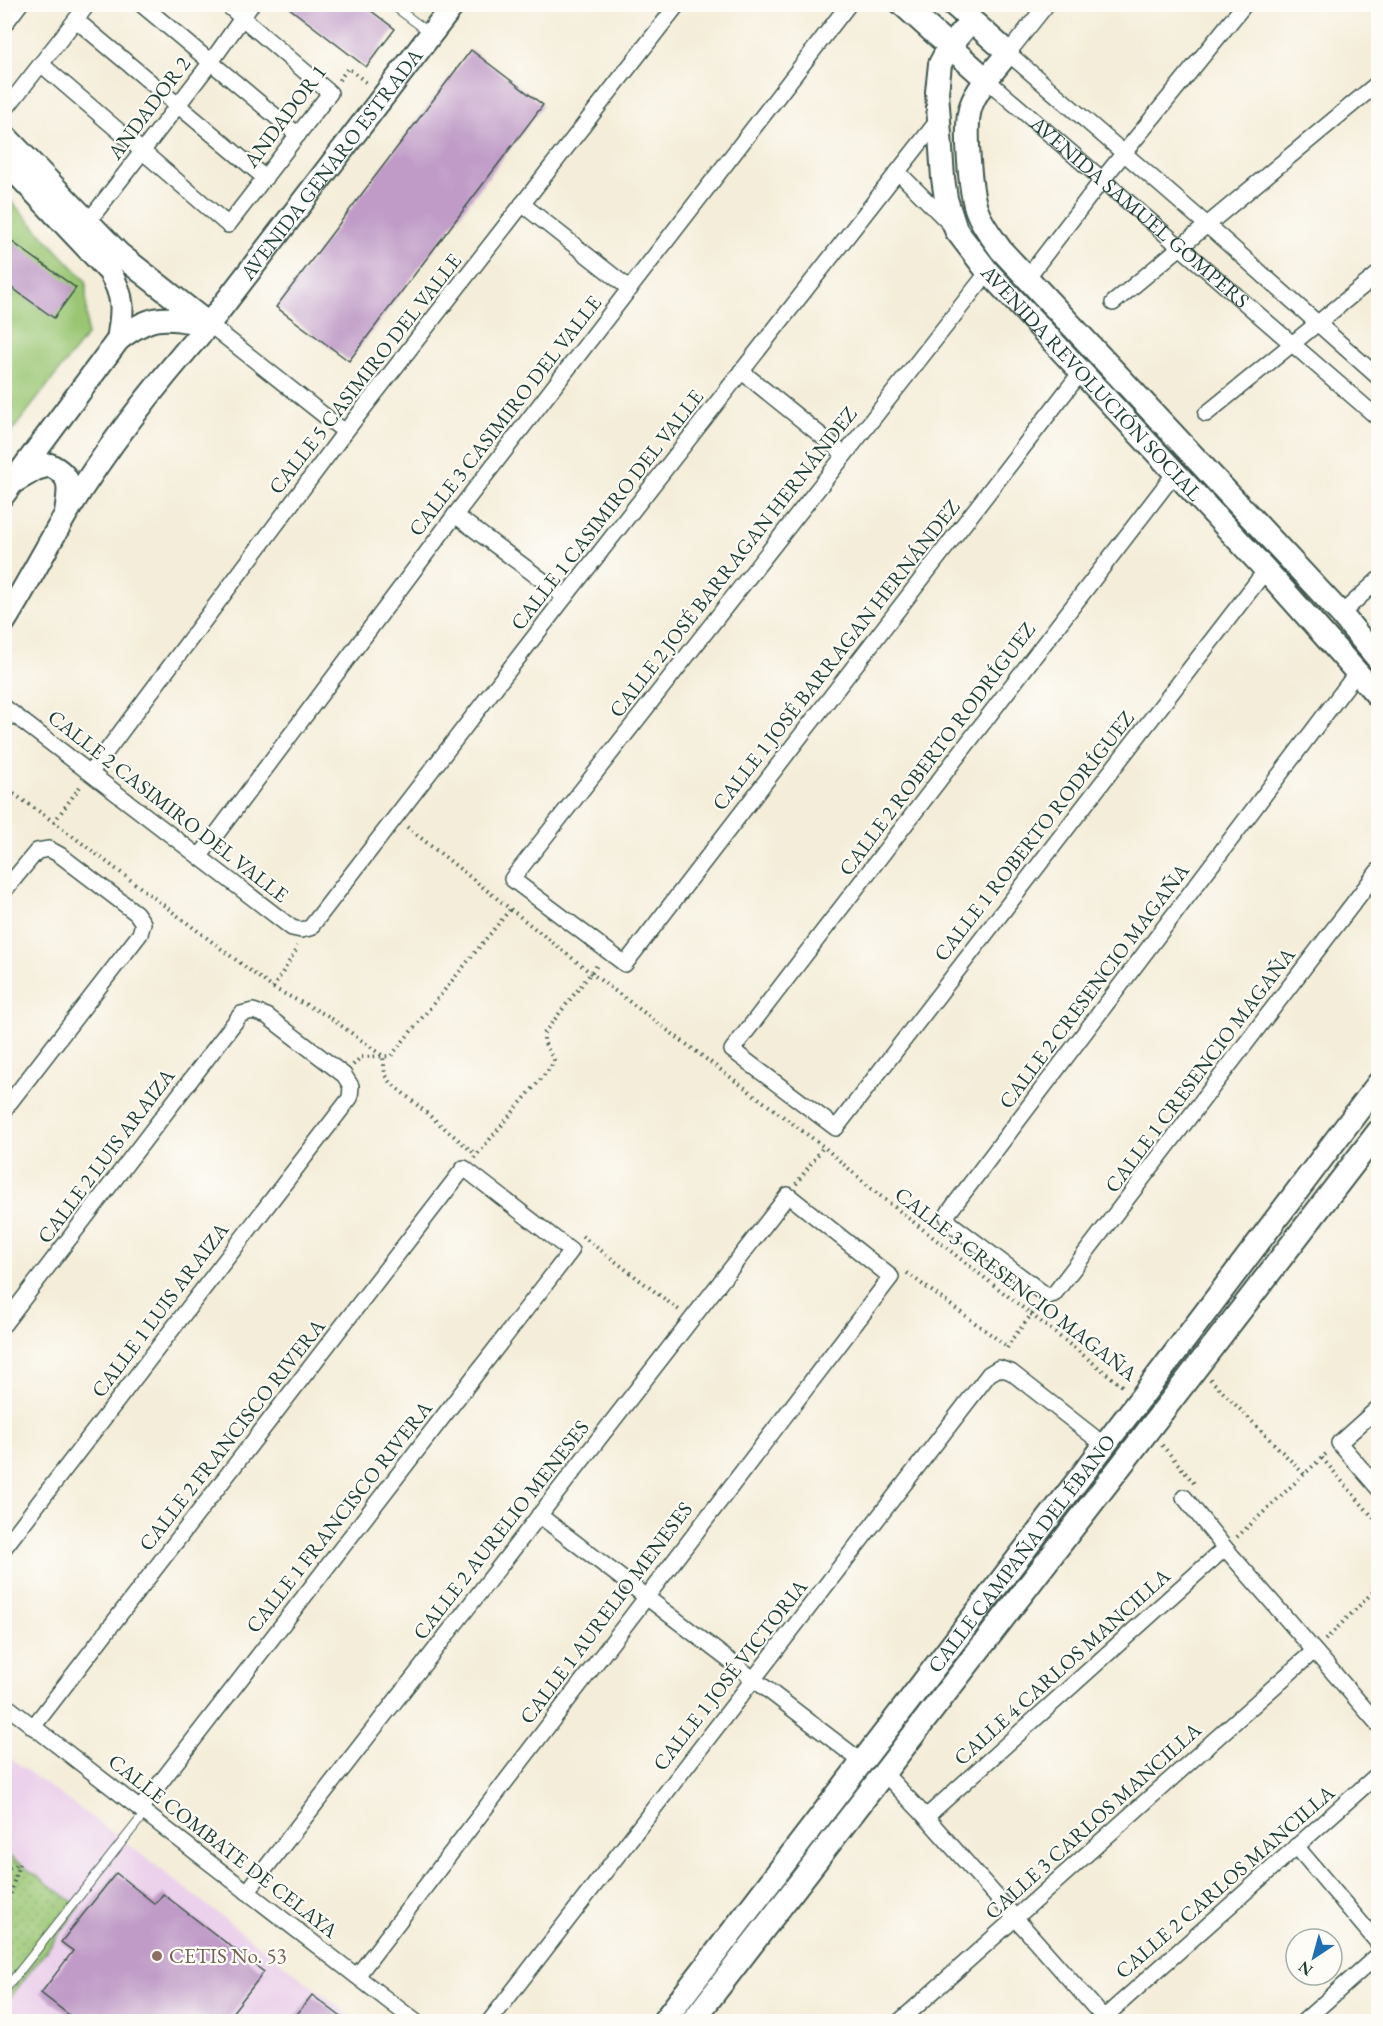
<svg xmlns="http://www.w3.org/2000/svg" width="1383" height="2026" font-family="'EB Garamond',serif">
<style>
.built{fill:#ebd1eb}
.grass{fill:url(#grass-dots);stroke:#5c8254;stroke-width:1.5}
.park{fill:#9ac673;stroke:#5c8254;stroke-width:1.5}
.building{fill:#c09bc7}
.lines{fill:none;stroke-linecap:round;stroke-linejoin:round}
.lane-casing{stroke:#3f574d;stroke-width:10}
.street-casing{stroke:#3f574d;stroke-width:18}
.secondary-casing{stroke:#3f574d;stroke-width:26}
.path{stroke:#3f574d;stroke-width:4;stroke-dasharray:1.5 4.5;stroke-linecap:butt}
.lane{stroke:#fff;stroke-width:8}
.street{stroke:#fff;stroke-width:15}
.secondary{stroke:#fff;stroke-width:22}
.education-dot{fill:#8d6e63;stroke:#fdfcf7;stroke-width:2}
.labels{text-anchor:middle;stroke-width:4.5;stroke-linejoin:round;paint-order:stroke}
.street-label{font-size:21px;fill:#1f3d34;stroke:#fdfcf7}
.education-label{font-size:21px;fill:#785e54;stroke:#fdfcf7;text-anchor:start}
</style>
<defs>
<pattern id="grass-dots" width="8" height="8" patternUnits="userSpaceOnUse" patternTransform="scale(1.5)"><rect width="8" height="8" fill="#9ac673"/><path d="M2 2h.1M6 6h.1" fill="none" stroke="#7da25f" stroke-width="1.8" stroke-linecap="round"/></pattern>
</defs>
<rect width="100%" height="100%" fill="#fdfcf7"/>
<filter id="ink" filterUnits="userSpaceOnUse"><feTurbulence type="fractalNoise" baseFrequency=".0167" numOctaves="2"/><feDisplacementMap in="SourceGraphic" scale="12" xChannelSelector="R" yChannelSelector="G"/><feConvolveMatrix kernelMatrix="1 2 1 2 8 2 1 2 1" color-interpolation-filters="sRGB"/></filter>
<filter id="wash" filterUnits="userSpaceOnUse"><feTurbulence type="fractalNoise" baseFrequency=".008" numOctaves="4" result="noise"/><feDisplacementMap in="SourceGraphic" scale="24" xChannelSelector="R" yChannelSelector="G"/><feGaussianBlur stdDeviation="1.35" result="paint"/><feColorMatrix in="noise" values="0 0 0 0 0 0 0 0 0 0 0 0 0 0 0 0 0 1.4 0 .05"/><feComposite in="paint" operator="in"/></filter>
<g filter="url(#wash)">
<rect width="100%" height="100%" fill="#f4edd9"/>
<polygon class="built" points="4,1754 128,1844 357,2021 5,2021"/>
<polygon class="grass" points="5,1853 80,1907 5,2004"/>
<polygon class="park" points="5,195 86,281 87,335 5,440"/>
<g id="blocks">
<g class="building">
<polygon points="284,4 362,4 395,29 366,67"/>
<polygon points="471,50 543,105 349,361 276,307"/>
<polygon points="4,236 76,288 54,318 4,282"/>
<polygon points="116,1873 155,1904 163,1894 264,1972 225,2022 78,2022 41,1993 73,1951 61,1942"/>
<polygon points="312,1995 348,2022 291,2022"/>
</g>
</g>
</g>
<g filter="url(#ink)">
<use href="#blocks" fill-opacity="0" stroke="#3f574d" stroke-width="1.5"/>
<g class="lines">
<defs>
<g id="lane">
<polyline points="391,4 430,33"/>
<polyline points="4,1991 145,1813"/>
</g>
<g id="street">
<polyline points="141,4 298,135"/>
<polyline points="1047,4 1008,53 1207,225 1378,377"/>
<polyline points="76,20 265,178"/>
<polyline points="4,25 20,4"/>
<polyline points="41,64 228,225 330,93 226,4"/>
<path id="s1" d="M987,80L1378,418"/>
<polyline points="4,111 88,4"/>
<polyline points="898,172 951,225"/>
<polyline points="522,204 630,289"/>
<polyline points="88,222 211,62 252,4"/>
<polyline points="988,272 512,879 625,964 1081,372"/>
<polyline points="1027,278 1102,180 1245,4"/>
<polyline points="1113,303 1378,83"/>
<polyline points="209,324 345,432"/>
<polyline points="741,371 844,454"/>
<polyline points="1206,414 1378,274"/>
<polyline points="1175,473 732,1050 836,1128 1266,570"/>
<polyline points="455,515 565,597"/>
<polyline points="1341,614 1378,580"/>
<polyline points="1358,671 949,1212 947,1216 950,1223 1047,1296 1054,1294 1378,871"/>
<polyline points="4,707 292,928 301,930 310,928 565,597 939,119"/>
<polyline points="91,772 345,432 678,4"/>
<polyline points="200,856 455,515 849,4"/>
<polyline points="4,891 37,851 49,849 60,855 136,913 143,923 140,934 4,1110"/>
<polyline points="4,1324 241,1014 253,1011 267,1016 344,1075 351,1086 350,1098 4,1548"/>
<polyline points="1378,1408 1339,1443 1378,1488"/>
<polyline points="1184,1497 1225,1548 1378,1724"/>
<polyline points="539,1515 862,1762"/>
<polyline points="4,1704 416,2022"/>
<polyline points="33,1727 464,1168 571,1251 140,1809"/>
<polyline points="885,1774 926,1817 1103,2017"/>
<polyline points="926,1817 1225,1548"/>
<polyline points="1296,1846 1378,1943"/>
<polyline points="247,1892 788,1195 891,1277 357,1976"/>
<polyline points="489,2022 989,1374 999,1368 1011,1372 1104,1445"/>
<polyline points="899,2022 1314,1651"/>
<polyline points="1099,2022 1378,1774"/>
<polyline points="1303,2022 1378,1955"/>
</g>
<g id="secondary">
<polyline points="902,4 987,80"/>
<path d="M953,4L1008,53C996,68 977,88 971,106C964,123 970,193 977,211C982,225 992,237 1001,250L1341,614L1378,659"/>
<path id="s2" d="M971,21L949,47L940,64L937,92L943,178L946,199L956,230L988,272L1266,570L1378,696"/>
<polyline points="4,135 119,254 208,324"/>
<path d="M4,160L109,271C125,297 123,311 118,340"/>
<path d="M17,480L36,469L50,465C74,477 69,489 66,513"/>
<path d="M4,494L118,340C155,311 166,318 209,324"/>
<path id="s3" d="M4,622C26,587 45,550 66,514C107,446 156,384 209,324L454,4"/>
<path id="s4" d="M663,2022L1140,1399L1378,1084"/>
<polyline points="692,2022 1378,1132"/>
</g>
</defs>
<use href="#lane" class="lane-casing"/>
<use href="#street" class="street-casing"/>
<use href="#secondary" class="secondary-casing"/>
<g class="path">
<polyline points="339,80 348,68 368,84"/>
<polyline points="4,787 54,822 273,988 328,1016 383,1056 385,1074 391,1083 474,1153"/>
<polyline points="54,822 82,784"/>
<polyline points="407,827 591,973 824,1147 874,1191 1125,1388"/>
<polyline points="273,988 295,952 297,946"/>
<polyline points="353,1065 361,1057 391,1056 512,907"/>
<polyline points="474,1158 551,1067 554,1060 544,1042 544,1033 598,964"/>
<polyline points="796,1184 824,1146"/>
<polyline points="582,1236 679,1310"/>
<polyline points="907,1273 1008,1347"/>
<polyline points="1007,1348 1012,1339 1037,1308"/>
<polyline points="1210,1379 1305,1475"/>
<polyline points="1162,1445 1194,1483"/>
<polyline points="1322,1458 1378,1523"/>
<polyline points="1237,1537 1328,1452"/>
<polyline points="1325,1640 1378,1587"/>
<polyline points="4,1871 19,1864"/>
<polyline points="4,1917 19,1864"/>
</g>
<use href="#lane" class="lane"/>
<use href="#street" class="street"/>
<use href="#secondary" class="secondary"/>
</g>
</g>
<circle class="education-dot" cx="157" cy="1956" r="6"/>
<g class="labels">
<g class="street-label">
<text transform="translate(149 108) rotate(-53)" y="7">ANDADOR 2</text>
<text transform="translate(285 116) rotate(-53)" y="7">ANDADOR 1</text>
<text dy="7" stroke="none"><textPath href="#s3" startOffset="564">AVENIDA GENARO ESTRADA</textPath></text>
<text dy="7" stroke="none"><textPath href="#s1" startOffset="202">AVENIDA SAMUEL GOMPERS</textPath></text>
<text transform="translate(365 374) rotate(-52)" y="7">CALLE 5 CASIMIRO DEL VALLE</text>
<text dy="7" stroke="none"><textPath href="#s2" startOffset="426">AVENIDA REVOLUCIÓN SOCIAL</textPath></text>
<text transform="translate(505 416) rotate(-52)" y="7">CALLE 3 CASIMIRO DEL VALLE</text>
<text transform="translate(607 510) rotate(-52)" y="7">CALLE 1 CASIMIRO DEL VALLE</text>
<text transform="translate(733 562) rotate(-52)" y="7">CALLE 2 JOSÉ BARRAGAN HERNÁNDEZ</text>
<text transform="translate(836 655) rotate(-52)" y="7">CALLE 1 JOSÉ BARRAGAN HERNÁNDEZ</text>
<text transform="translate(937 749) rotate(-53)" y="7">CALLE 2 ROBERTO RODRÍGUEZ</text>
<text transform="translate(168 806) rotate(38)" y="7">CALLE 2 CASIMIRO DEL VALLE</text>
<text transform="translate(1034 836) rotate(-52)" y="7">CALLE 1 ROBERTO RODRÍGUEZ</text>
<text transform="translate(1094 986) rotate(-53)" y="7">CALLE 2 CRESENCIO MAGAÑA</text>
<text transform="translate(1200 1070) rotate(-53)" y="7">CALLE 1 CRESENCIO MAGAÑA</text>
<text transform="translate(106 1156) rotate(-53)" y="7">CALLE 2 LUIS ARAIZA</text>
<text transform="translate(1016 1284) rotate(38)" y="7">CALLE 3 CRESENCIO MAGAÑA</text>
<text transform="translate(160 1310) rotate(-53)" y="7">CALLE 1 LUIS ARAIZA</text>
<text transform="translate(232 1435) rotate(-52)" y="7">CALLE 2 FRANCISCO RIVERA</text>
<text transform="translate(339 1517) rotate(-52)" y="7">CALLE 1 FRANCISCO RIVERA</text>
<text transform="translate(501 1530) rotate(-52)" y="7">CALLE 2 AURELIO MENESES</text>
<text dy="7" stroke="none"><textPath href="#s4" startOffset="590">CALLE CAMPAÑA DEL ÉBANO</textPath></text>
<text transform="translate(606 1613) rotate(-53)" y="7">CALLE 1 AURELIO MENESES</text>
<text transform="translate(1062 1667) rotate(-42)" y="7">CALLE 4 CARLOS MANCILLA</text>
<text transform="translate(730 1675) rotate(-52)" y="7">CALLE 1 JOSÉ VICTORIA</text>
<text transform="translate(1093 1821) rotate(-42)" y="7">CALLE 3 CARLOS MANCILLA</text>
<text transform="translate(223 1846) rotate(38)" y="7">CALLE COMBATE DE CELAYA</text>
<text transform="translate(1225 1882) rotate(-41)" y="7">CALLE 2 CARLOS MANCILLA</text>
</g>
<g class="education-label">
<text x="169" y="1963">CETIS No. 53</text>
</g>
</g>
<rect width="1383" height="2026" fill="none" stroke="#fdfcf7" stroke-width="24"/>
<g transform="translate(1314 1957) rotate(216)"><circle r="28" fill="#fdfcf7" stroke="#a4b0a9" stroke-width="1.5"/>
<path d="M0-4.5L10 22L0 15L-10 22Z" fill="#1f6fb2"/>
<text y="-9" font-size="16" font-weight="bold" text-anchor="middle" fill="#1f3d34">N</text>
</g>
</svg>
